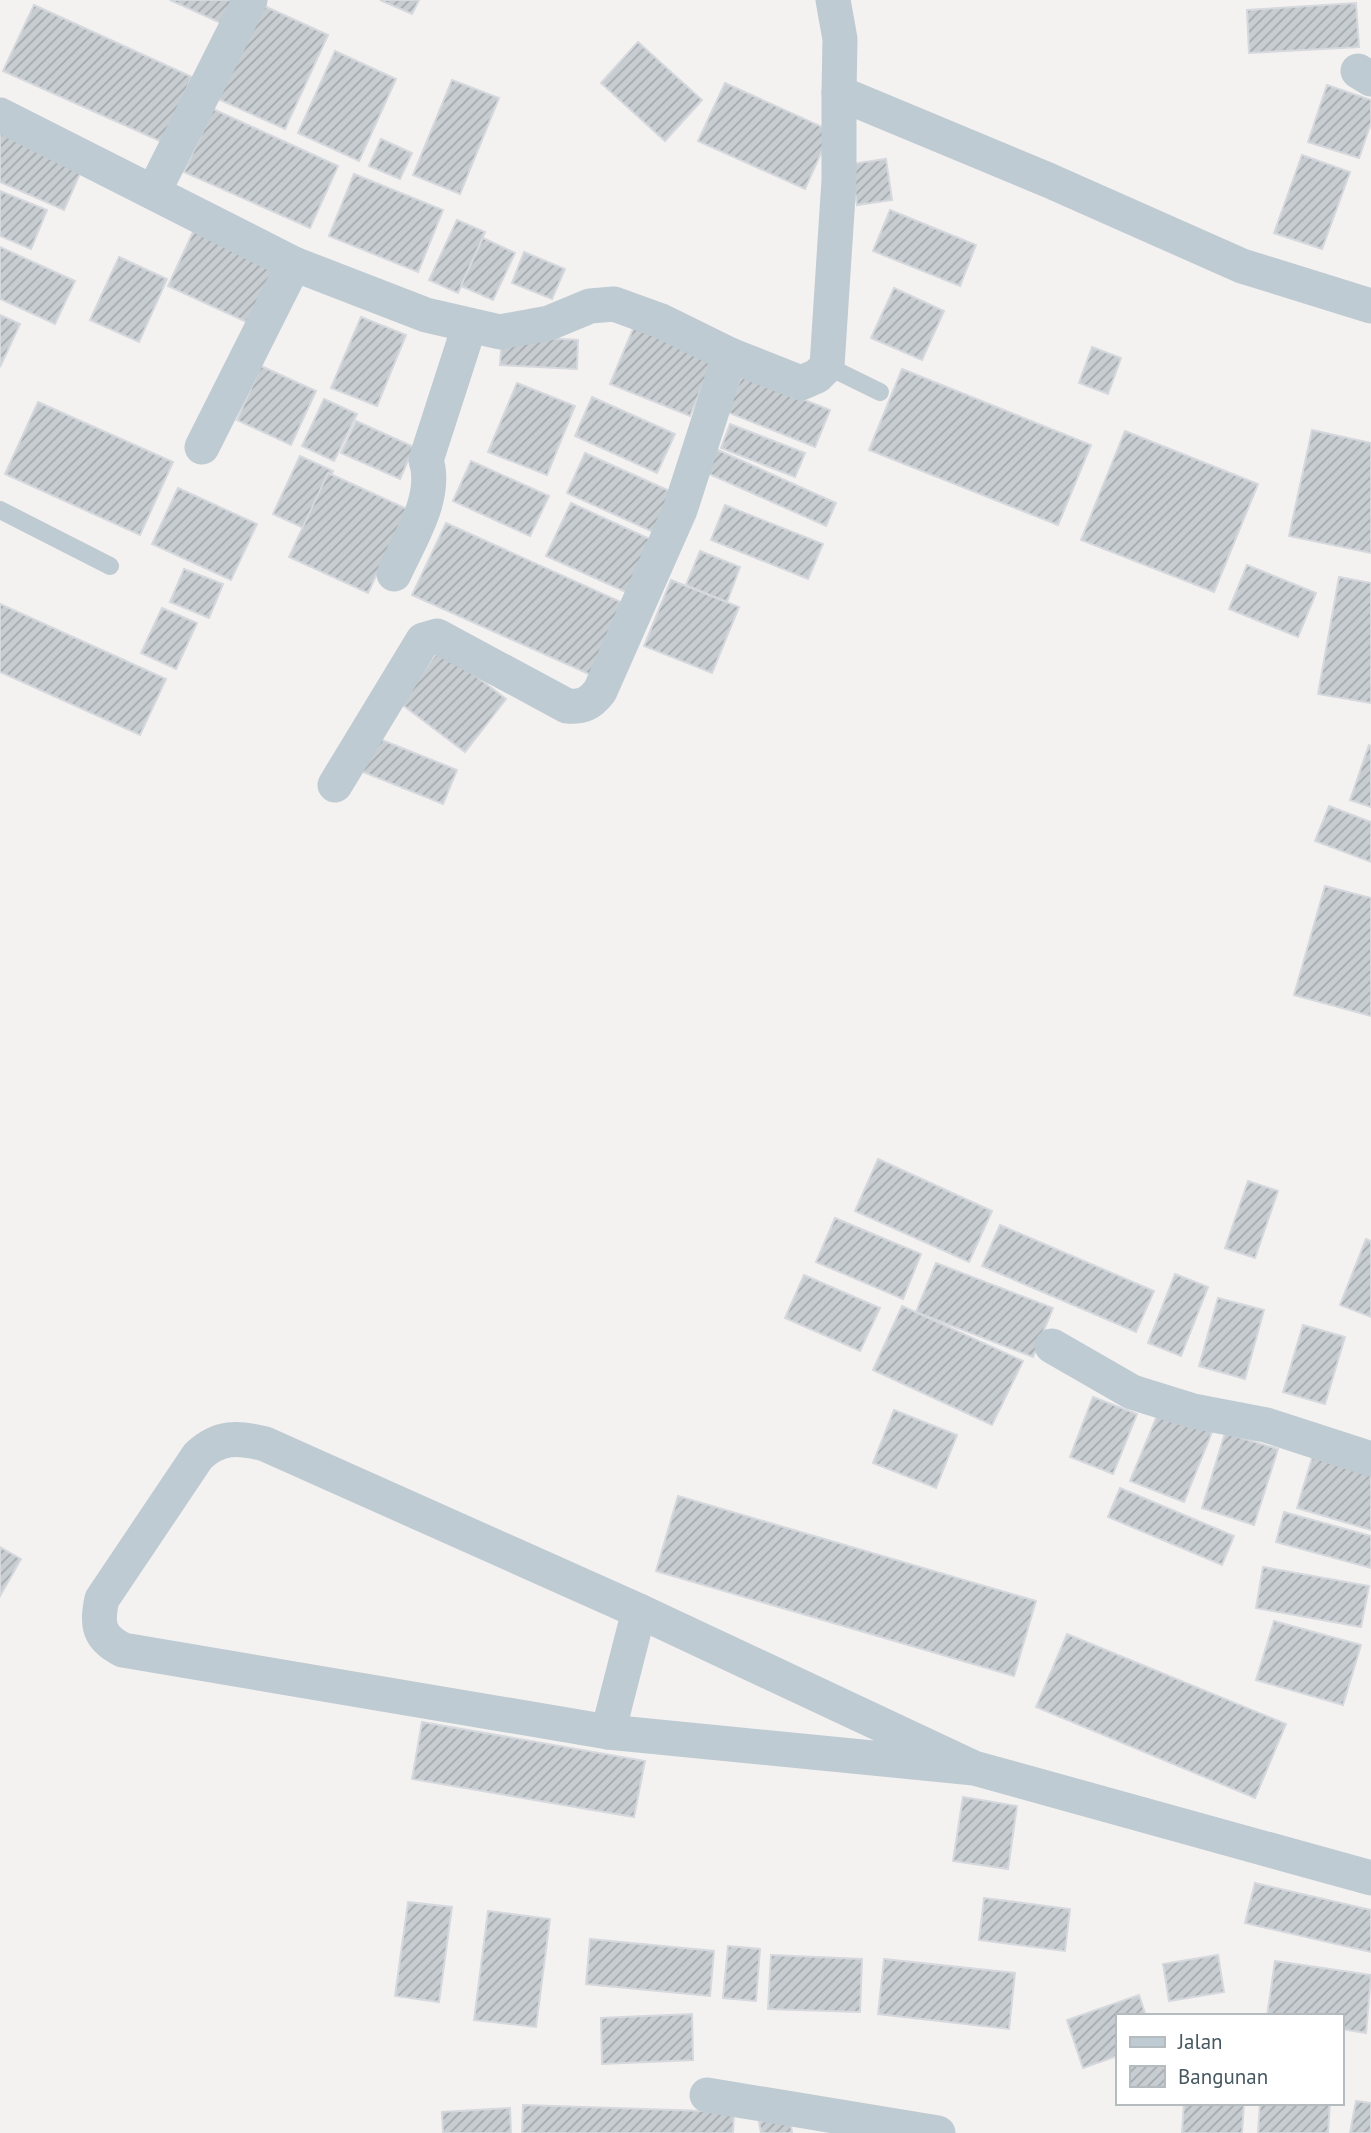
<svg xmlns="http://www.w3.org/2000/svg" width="1371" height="2133" font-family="'PT Sans',sans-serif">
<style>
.building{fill:url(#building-hatch);stroke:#d5d8dd;stroke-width:2}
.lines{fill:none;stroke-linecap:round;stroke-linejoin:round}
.service{stroke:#becbd2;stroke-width:18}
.minor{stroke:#becbd2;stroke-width:35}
</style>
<defs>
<pattern id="building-hatch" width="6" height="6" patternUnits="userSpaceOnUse" patternTransform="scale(1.75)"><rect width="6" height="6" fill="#c8cdd2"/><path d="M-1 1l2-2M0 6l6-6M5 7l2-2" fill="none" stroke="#a4a9ae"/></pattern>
</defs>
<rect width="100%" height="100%" fill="#f4f1f1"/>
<g class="building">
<polygon points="170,0 234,0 223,24"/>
<polygon points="380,0 419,0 412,14"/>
<polygon points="1356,3 1359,47 1249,53 1247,10"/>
<polygon points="34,5 192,77 162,142 3,71"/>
<polygon points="262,5 328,35 285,129 218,99"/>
<polygon points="638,42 702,100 665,141 601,83"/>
<polygon points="335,51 396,79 359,161 298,133"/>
<polygon points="452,80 499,98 460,194 413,175"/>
<polygon points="725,83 831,131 805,189 698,141"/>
<polygon points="1327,85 1371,100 1371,123 1359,158 1308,142"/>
<polygon points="213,109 338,166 310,228 184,172"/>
<polygon points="4,125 85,162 64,210 0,182 0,135"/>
<polygon points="381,139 412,153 400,179 369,166"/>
<polygon points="1302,155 1350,172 1322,249 1274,233"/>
<polygon points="886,159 892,200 857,205 851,164"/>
<polygon points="354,174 443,210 418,272 329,236"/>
<polygon points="0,191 47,210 31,249 0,236"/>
<polygon points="890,210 976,245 960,286 873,251"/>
<polygon points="457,220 485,232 458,293 429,280"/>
<polygon points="194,230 279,268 253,325 168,286"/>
<polygon points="483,238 515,253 493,300 461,286"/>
<polygon points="0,247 75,281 55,324 0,299"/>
<polygon points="524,252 565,269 552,299 512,283"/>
<polygon points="119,257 167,279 139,342 90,320"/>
<polygon points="894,288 944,311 922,360 871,338"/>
<polygon points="0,315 20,324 0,367"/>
<polygon points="361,317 406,335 377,406 331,388"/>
<polygon points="635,324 714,356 690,416 610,384"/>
<polygon points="502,336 578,340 577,369 500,365"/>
<polygon points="1092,347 1121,358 1108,394 1079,383"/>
<polygon points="261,366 316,391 291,445 237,420"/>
<polygon points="902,369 1091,445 1058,525 869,450"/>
<polygon points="742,375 830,410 815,447 727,412"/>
<polygon points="517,383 575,406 547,475 488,452"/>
<polygon points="592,397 675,434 657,473 575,436"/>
<polygon points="324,399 357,414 334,461 302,446"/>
<polygon points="38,402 173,462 140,535 5,474"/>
<polygon points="356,421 414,447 400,479 341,453"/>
<polygon points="730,424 805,453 795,477 721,448"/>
<polygon points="1312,430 1371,443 1371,553 1289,536"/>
<polygon points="1125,431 1258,484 1214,592 1081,540"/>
<polygon points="709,446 836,503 826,526 698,469"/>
<polygon points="585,453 672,492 653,532 567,493"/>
<polygon points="300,456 333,471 306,529 273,514"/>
<polygon points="471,461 549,496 530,536 453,501"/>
<polygon points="328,473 407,509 368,593 289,557"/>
<polygon points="178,488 257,524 231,580 152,544"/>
<polygon points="571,503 652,540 628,593 546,556"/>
<polygon points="725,505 823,544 808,579 711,540"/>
<polygon points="446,523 623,603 591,675 412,595"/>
<polygon points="700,551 740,567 727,602 686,585"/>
<polygon points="1247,565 1316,593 1298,637 1229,609"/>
<polygon points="184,569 223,584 209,618 170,602"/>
<polygon points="1339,577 1371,583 1371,703 1318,694"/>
<polygon points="671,580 739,607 712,673 644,646"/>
<polygon points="0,604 166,679 140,735 0,672"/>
<polygon points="162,608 197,623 176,669 141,653"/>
<polygon points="440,649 506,699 465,752 400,703"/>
<polygon points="372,736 457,770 443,804 358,770"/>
<polygon points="1369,745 1371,746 1371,807 1350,800"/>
<polygon points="1329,806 1371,822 1371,862 1315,841"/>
<polygon points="1325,886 1371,898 1371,1016 1294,995"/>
<polygon points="878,1159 992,1211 969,1262 855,1211"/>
<polygon points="1248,1181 1278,1191 1255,1258 1225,1248"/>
<polygon points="835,1218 921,1254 903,1299 816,1262"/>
<polygon points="1000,1225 1154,1291 1136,1332 982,1266"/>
<polygon points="1366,1239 1371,1241 1371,1317 1340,1305"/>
<polygon points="936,1263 1053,1308 1033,1357 916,1312"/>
<polygon points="1175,1274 1208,1287 1181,1356 1148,1343"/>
<polygon points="804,1275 880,1308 860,1351 785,1318"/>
<polygon points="1218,1298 1264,1310 1245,1379 1199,1366"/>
<polygon points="902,1306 1023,1361 992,1425 873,1370"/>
<polygon points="1303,1325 1345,1337 1325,1404 1283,1392"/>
<polygon points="1093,1397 1137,1414 1113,1474 1070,1457"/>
<polygon points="894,1410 957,1435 936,1488 873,1463"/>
<polygon points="1159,1411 1212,1432 1184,1502 1130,1481"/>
<polygon points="1225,1433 1278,1449 1254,1525 1202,1508"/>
<polygon points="1315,1448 1371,1465 1371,1530 1297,1508"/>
<polygon points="1120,1488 1234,1536 1222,1565 1108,1517"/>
<polygon points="678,1496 1036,1601 1014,1676 656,1571"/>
<polygon points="1284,1512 1371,1536 1371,1568 1276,1542"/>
<polygon points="0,1547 21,1559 0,1596"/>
<polygon points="1263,1567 1369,1586 1361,1627 1256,1608"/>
<polygon points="1274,1621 1361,1645 1343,1705 1256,1680"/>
<polygon points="1067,1634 1286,1724 1255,1798 1036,1707"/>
<polygon points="422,1722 645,1761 634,1817 412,1779"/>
<polygon points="963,1797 1017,1806 1008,1869 953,1861"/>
<polygon points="1255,1883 1371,1910 1371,1952 1245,1923"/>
<polygon points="984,1898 1070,1909 1065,1951 979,1940"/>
<polygon points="408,1902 452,1907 439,2002 395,1996"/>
<polygon points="488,1911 550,1919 536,2027 474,2020"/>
<polygon points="590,1939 714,1951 710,1996 586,1984"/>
<polygon points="728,1946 760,1949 756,2001 723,1998"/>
<polygon points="771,1955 862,1959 860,2012 768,2009"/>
<polygon points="1218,1955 1224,1992 1169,2001 1163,1964"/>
<polygon points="884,1959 1015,1973 1009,2029 878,2014"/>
<polygon points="1275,1961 1371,1975 1366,2033 1341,2029 1341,2016 1267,2016"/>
<polygon points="1139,1995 1146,2016 1117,2016 1117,2056 1083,2068 1067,2020"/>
<polygon points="692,2014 693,2060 602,2064 601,2018"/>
<polygon points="1356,2101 1371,2103 1371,2133 1350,2133"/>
<polygon points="1184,2103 1244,2103 1242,2133 1182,2133"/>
<polygon points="1260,2103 1330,2103 1328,2133 1258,2133"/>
<polygon points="523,2105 734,2112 733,2133 522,2133"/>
<polygon points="510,2108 511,2133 443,2133 442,2112"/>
<polygon points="790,2118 792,2133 761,2133 759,2122"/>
</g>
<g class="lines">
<g class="service">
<polyline points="827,366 880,392"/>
<polyline points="0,510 110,566"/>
</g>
<g class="minor">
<polyline points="833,0 840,39 839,93 1048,180 1242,266 1371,306"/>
<polyline points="1358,71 1371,79"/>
<polyline points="0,115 294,264 426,315 500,332 549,323 590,306 614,304 661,321 730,355 801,383 817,376 827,366 839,180 839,93"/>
<polyline points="154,191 250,0"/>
<polyline points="202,447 294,264"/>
<path d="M394,574C409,540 438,497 426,460L469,327"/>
<path d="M335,785L423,640L437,636L567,706C583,707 590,704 600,691L680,510L730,355"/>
<polyline points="1052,1346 1132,1392 1193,1411 1266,1425 1371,1459"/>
<polyline points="608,1732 639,1611"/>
<path d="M974,1768L608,1732L123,1650C99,1638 96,1625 102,1599L198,1456C219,1436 238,1437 265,1444L639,1611L974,1768L1371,1878"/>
<polyline points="707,2095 938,2133"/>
</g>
</g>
<rect x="1116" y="2014" width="228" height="91" fill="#ffffff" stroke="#b5bcc0" stroke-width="2"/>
<rect x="1130" y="2037" width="35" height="10" fill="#becbd2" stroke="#b5bcc0" stroke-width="2"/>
<text x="1178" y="2049" font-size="21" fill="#475861">Jalan</text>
<rect x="1130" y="2066" width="35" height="21" fill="url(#building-hatch)" stroke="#b5bcc0" stroke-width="2"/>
<text x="1178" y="2084" font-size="21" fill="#475861">Bangunan</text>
</svg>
